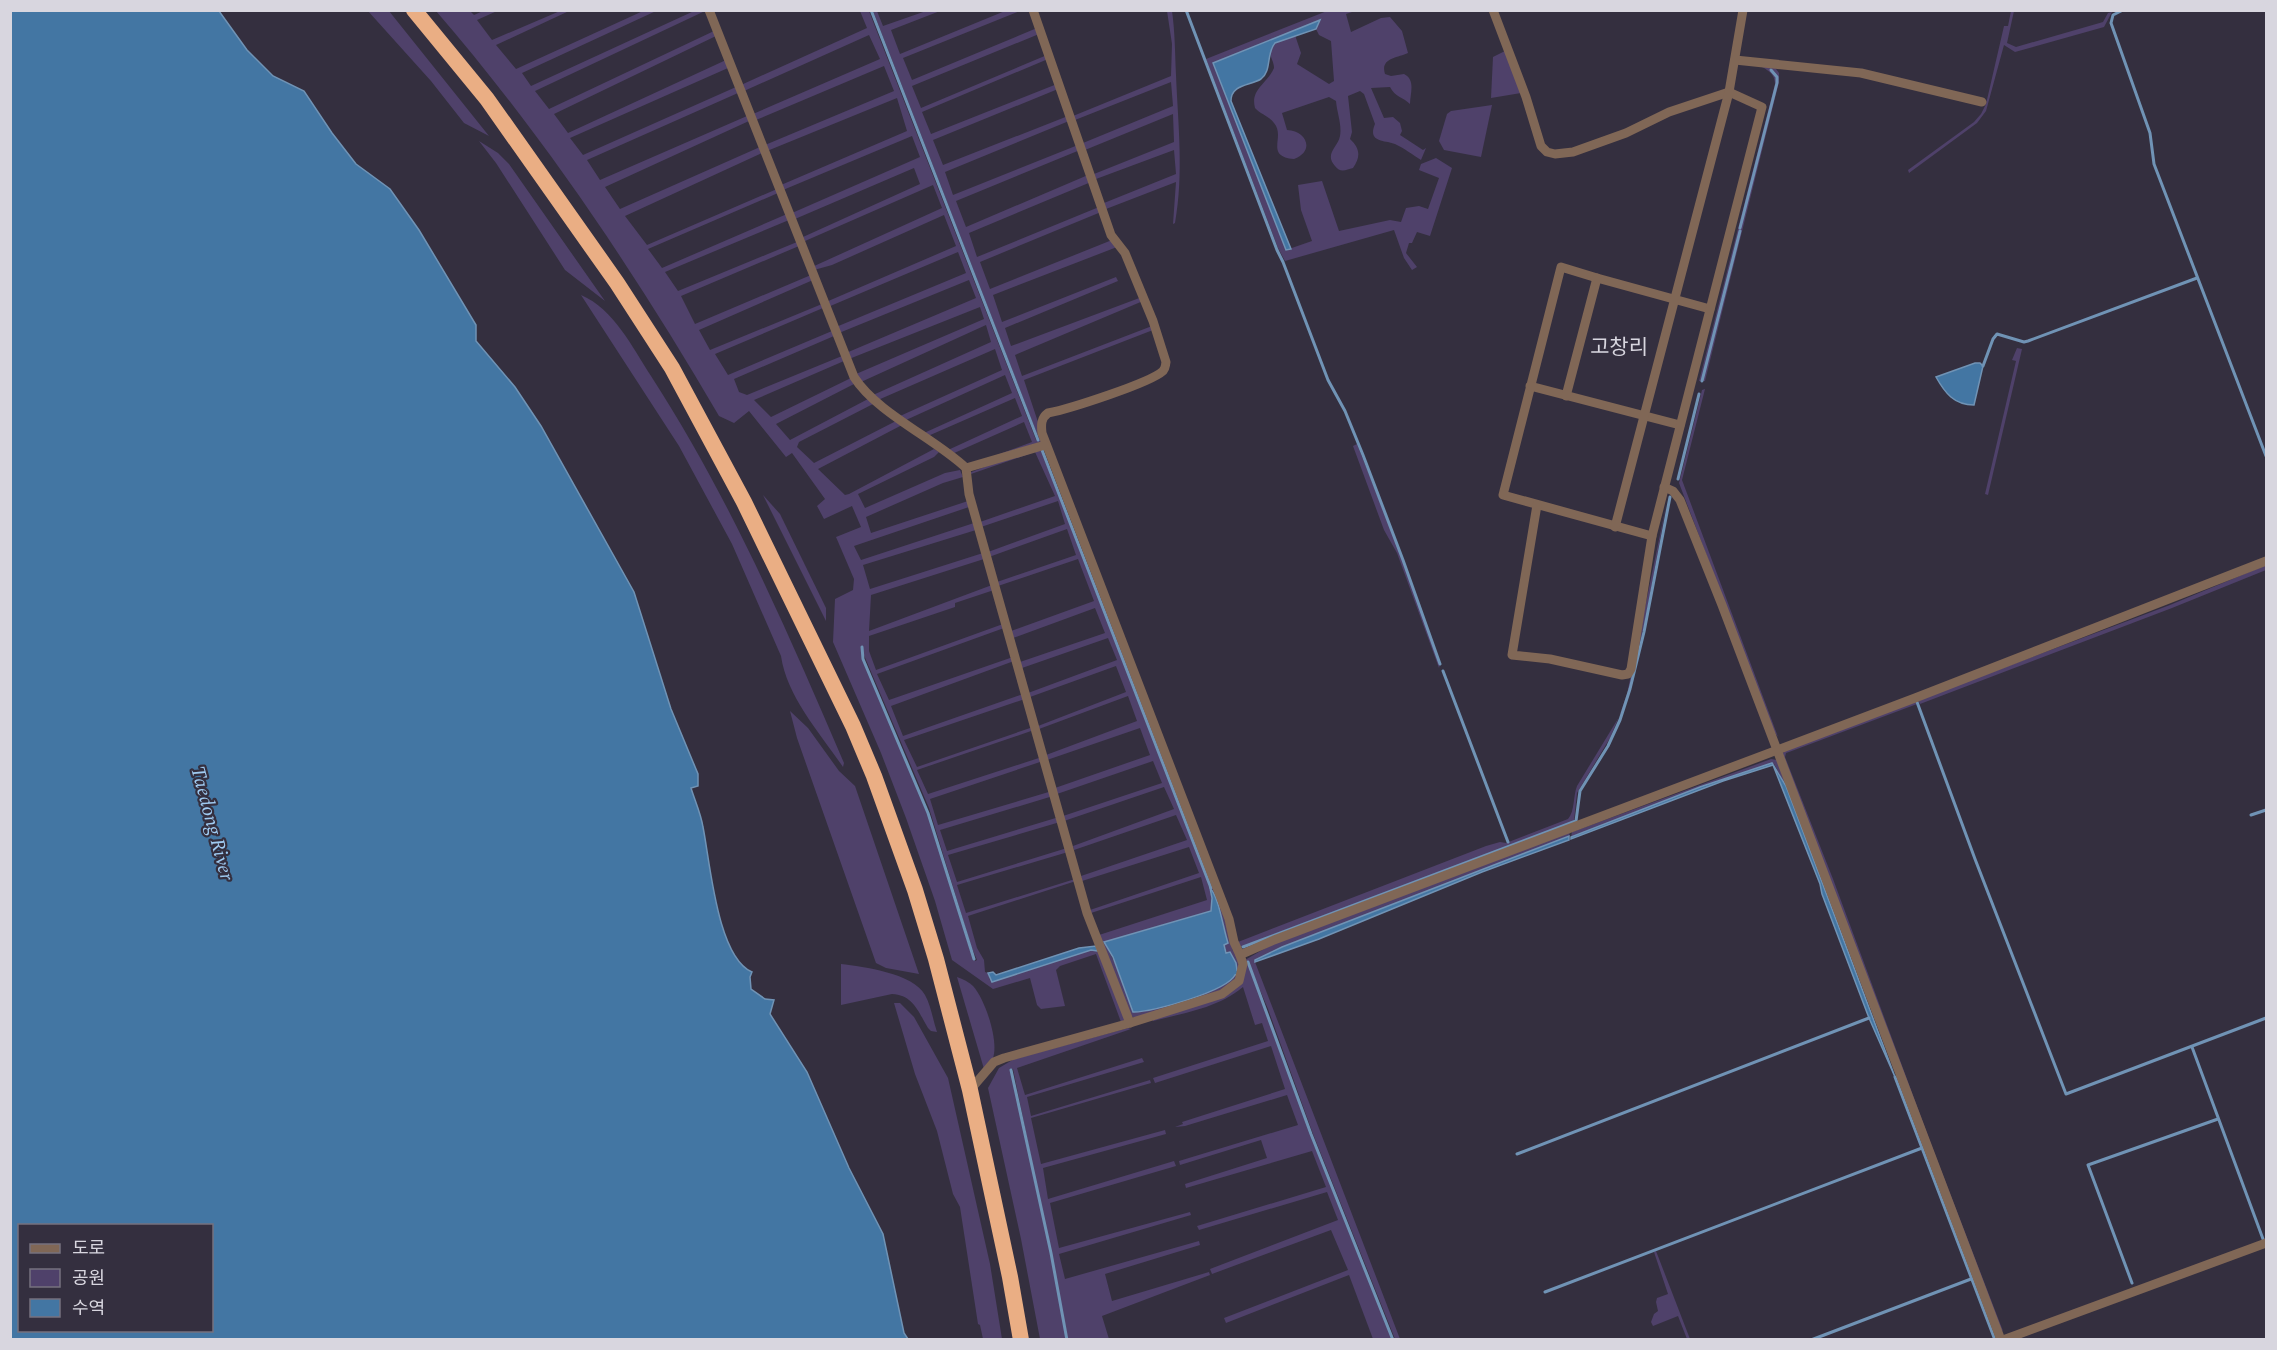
<svg xmlns="http://www.w3.org/2000/svg" width="2277" height="1350" font-family="Spectral,'Noto Sans KR',serif">
<style>
.green{fill:#4f416a;fill-rule:evenodd}
.water{fill:#4376a3;stroke:#7093b5;stroke-width:1.5;fill-rule:evenodd}
.lines{fill:none;stroke-linecap:round;stroke-linejoin:round}
.stream{stroke:#7093b5;stroke-width:3}
.street{stroke:#806756;stroke-width:9}
.highway{stroke:#eaae84;stroke-width:16}
.labels{text-anchor:middle;stroke-width:4.5;stroke-linejoin:round;paint-order:stroke}
.water-label{font-size:20px;font-style:italic;fill:#a0cbf2;stroke:#342f3f}
.quarter-label{font-size:21px;fill:#d8d6df;stroke:#342f3f}
</style>
<rect width="100%" height="100%" fill="#342f3f"/>
<g class="green">
<polygon points="368,11 389,11 489,136 464,123 431,81"/>
<path d="M436,11H470L474,15L483,11H497L477,20L492,40L560,11H569L496,45L516,69L643,11H656L522,73L531,86L694,11H705L535,91L549,109L714,31L716,36L554,114L568,133L726,60L728,68L570,138L583,155L736,87L738,93L587,160L600,180L747,116L749,121L605,187L620,209L760,147L762,153L625,216L647,245L777,189L778,193L648,249L662,268L787,214L789,220L665,272L678,291L797,242L799,246L681,296L695,324L811,275L813,280L699,330L710,350L822,304L823,308L715,354L728,375L832,331L834,336L734,379L739,392L747,395L842,356L844,361L754,400L771,417L851,378L854,384L776,424L790,440L868,399L873,404L799,442L797,447L814,463L896,421L902,425L818,469L845,495L849,494L934,449L939,452L934,457L858,494L865,508L945,473L960,470L963,477L943,483L866,517L871,533L968,501L969,507L854,546L861,560L974,523L976,530L863,565L870,589L983,553L984,559L871,595L869,631L992,585L994,590L955,603V607L869,636V651L876,670L1003,624L1004,628L877,674L889,700L1013,657L1014,661L891,706L903,736L1023,694L1025,699L904,740L917,767L1033,727L1034,730L917,770L928,794L1042,757L1043,761L930,799L938,825L1052,791L1053,796L940,830L947,851L1059,817L1060,822L948,855L957,882L1067,848L1068,852L957,885L966,913L1075,879L1076,881L968,916L977,948L984,960L985,972L988,973L990,980L1091,950L1098,951L1126,1019L1121,1022L1096,954L1060,966L1056,970L1065,1006L1041,1009L1037,1005L1030,978L993,989L952,960L935,901L906,818L881,753L833,642L835,599L853,590L854,579L836,537L861,527L852,506L824,519L817,506L825,499L792,453L786,457L749,411L734,423L719,416C636,274 544,136 436,11ZM863,646V653L929,808L971,946L977,960L975,961L970,950L928,813L863,660L861,650Z"/>
<polygon points="860,11 869,11 1036,440 1038,441 1039,439 873,11 877,11 883,26 926,11 940,11 891,30 900,54 1005,11 1020,11 903,58 912,80 1037,28 1039,34 912,86 921,108 1047,55 1048,59 922,112 931,134 1057,84 1058,89 933,140 943,165 1068,116 1069,121 945,172 953,195 1078,145 1080,150 956,201 966,227 1088,175 1091,182 969,233 977,257 1099,207 1101,212 980,262 990,289 1112,240 1117,247 993,295 1002,322 1116,277 1118,281 1005,328 1011,346 1142,297 1143,301 1015,355 1022,376 1152,326 1153,330 1024,380 1039,425 1041,442 994,456 1032,442 1024,422 952,454 948,450 1022,416 1015,398 928,436 924,433 1012,393 1005,375 906,420 900,416 1002,370 995,349 878,400 873,395 991,342 986,325 861,382 856,374 984,319 980,307 849,359 846,353 976,298 969,280 839,333 836,327 966,273 958,252 828,307 826,302 956,246 944,215 832,265 814,270 812,267 942,208 933,185 805,241 803,237 920,184 914,168 795,219 792,213 920,157 912,136 783,190 781,185 907,131 897,98 767,151 765,145 894,91 884,66 756,120 753,114 880,59 869,35 744,91 741,85 867,28"/>
<path d="M1167,11H1172C1175,32 1175,53 1176,75C1178,124 1184,174 1175,223L1173,224L1176,182L1106,209L1104,203L1176,174L1174,150L1096,179L1094,174L1174,142L1173,114L1085,150L1083,143L1173,106L1171,82L1075,120L1073,116L1171,76L1172,44Z"/>
<path d="M1327,11H1355L1346,14L1351,32L1381,18L1390,17L1402,31L1408,53C1397,58 1380,58 1385,74L1391,76L1404,74C1416,80 1410,93 1410,104C1403,97 1395,97 1390,87L1371,88L1384,118L1393,117L1400,123L1402,131L1400,135L1423,150L1426,148L1421,160C1413,155 1404,148 1395,144C1385,140 1367,143 1375,124L1364,94L1360,91L1348,96L1352,132L1350,139C1360,148 1361,157 1353,168C1346,170 1340,173 1335,166C1324,154 1338,147 1340,136C1342,124 1337,113 1336,101L1329,97L1282,113L1287,130C1307,131 1315,151 1294,159C1264,156 1286,137 1274,123C1269,116 1260,114 1255,108C1250,89 1267,84 1274,68C1274,62 1270,57 1270,52C1270,40 1287,38 1295,35L1301,53L1297,64L1329,84L1334,81L1331,41L1319,35L1316,29L1319,21L1213,63L1286,250L1312,241L1301,210L1298,185L1322,181L1339,231L1390,220L1401,222L1406,208L1419,206L1428,209L1439,178L1419,170L1421,164L1436,158L1452,168L1430,236L1417,232L1412,243H1409L1406,253L1417,267L1412,270L1404,258L1394,230L1285,261L1278,248L1206,59Z"/>
<polygon points="2011,11 2014,11 2007,43 2016,47 2103,22 2108,13 2112,12 2104,27 2015,52 2004,45 1986,111 1977,123 1909,173 1908,170 1974,122 1981,114 1986,104 2004,26 2008,26"/>
<polygon points="1505,51 1521,93 1491,98 1493,57"/>
<path d="M1755,63L1773,65L1779,73V82L1705,381H1699L1775,84C1775,72 1765,69 1755,63Z"/>
<polygon points="1492,105 1481,157 1444,150 1439,141 1447,114 1451,111"/>
<polygon points="479,141 498,153 509,164 605,301 565,270 496,163"/>
<path d="M581,295C614,309 632,347 651,376C730,498 787,630 844,763L843,767C820,733 787,697 781,656L732,544L679,446Z"/>
<polygon points="2017,348 2022,349 1988,495 1985,494 2016,361 2012,360"/>
<polygon points="1705,389 1682,480 1778,737 1773,730 1679,483 1702,390"/>
<polygon points="1357,444 1403,560 1440,664 1439,668 1397,553 1384,530 1353,446"/>
<polygon points="1041,450 1207,879 1212,898 1211,911 1104,942 1117,967 1149,1010 1203,994 1235,975 1240,974 1225,989 1135,1018 1131,1016 1099,935 1207,900 1201,877 1091,913 1090,910 1199,873 1189,847 1082,881 1081,876 1187,840 1176,815 1074,850 1073,846 1174,809 1164,787 1064,821 1063,816 1162,783 1153,761 1057,794 1055,788 1150,755 1140,728 1047,760 1046,755 1137,721 1128,696 1039,729 1038,726 1126,692 1116,666 1030,697 1028,693 1117,660 1108,638 1022,668 1020,662 1105,633 1095,608 1013,638 1011,631 1094,601 1078,559 998,586 997,582 1076,555 1067,529 989,557 988,552 1065,524 1058,501 981,527 980,522 1055,496 1035,452 968,475 969,473 1010,457"/>
<polygon points="1043,451 1221,904 1233,951 1236,951 1241,969 1237,970 1237,965 1230,952 1227,953 1224,945 1228,943 1214,894"/>
<polygon points="763,495 780,514 826,608 826,621"/>
<path d="M1667,501L1645,622L1627,698L1610,738L1577,793L1574,821L1241,947L1238,942L1486,846L1500,842L1506,843L1568,819C1575,811 1573,796 1577,786L1619,717L1627,694Z"/>
<polygon points="2266,565 2266,570 2172,608 1920,704 1918,700 2170,605"/>
<polygon points="1915,702 1917,704 1789,752 1786,753 1785,757 1833,879 1931,1144 2003,1331 1999,1328 1782,755 1785,749"/>
<polygon points="790,711 808,728 839,771 855,786 919,974 886,968 876,963 797,738"/>
<polygon points="1771,759 1777,760 1995,1335 1786,786 1774,764 1700,787 1571,837 1572,832"/>
<path d="M1570,832L1569,836L1282,947L1255,962L1400,1339H1395L1313,1134L1268,1009L1248,962L1311,1135L1393,1339H1373L1349,1275L1226,1323L1224,1318L1348,1270L1331,1230L1212,1274L1210,1269L1338,1220L1327,1192L1199,1230L1197,1226L1326,1187L1312,1151L1186,1188L1185,1184L1267,1158L1261,1140L1180,1165L1179,1161L1298,1125L1287,1095L1185,1126L1175,1127L1183,1124L1182,1122L1285,1089L1271,1046L1155,1083L1153,1078L1268,1041L1262,1023L1255,1025L1243,987C1218,1008 1184,1013 1153,1021L1152,1019L1230,993L1245,960L1271,945Z"/>
<path d="M841,964C864,967 913,973 925,995C931,1006 933,1020 937,1032L931,1031L928,1028C918,1011 913,995 892,994L841,1005Z"/>
<path d="M957,977C963,979 969,982 973,986C985,999 999,1041 993,1058C991,1062 987,1066 984,1069Z"/>
<polygon points="894,1003 900,1003 914,1017 948,1078 990,1264 1002,1339 983,1339 980,1325 978,1324 960,1207 953,1194 937,1131 915,1074"/>
<polygon points="1128,1028 1131,1029 1017,1068 1025,1095 1142,1058 1144,1062 1027,1097 1031,1116 1150,1080 1151,1083 1031,1118 1041,1164 1165,1130 1166,1134 1043,1168 1048,1199 1174,1161 1176,1166 1050,1203 1059,1248 1190,1212 1191,1215 1059,1254 1065,1279 1199,1241 1200,1245 1105,1274 1112,1301 1209,1272 1210,1275 1102,1316 1109,1339 1068,1339 1013,1069 1010,1069 1051,1253 1067,1339 1040,1339 1021,1239 988,1088 999,1068 1014,1059"/>
<polygon points="1656,1251 1690,1339 1687,1339 1678,1316 1653,1326 1651,1322 1654,1314 1658,1311 1656,1302 1657,1298 1668,1294 1654,1252"/>
</g>
<g class="water">
<path d="M10,11H219L247,50L273,76L304,91L332,133L356,164L390,189L419,230L476,325V341L515,387L541,426L634,592L671,709L698,774V786L691,788C695,801 701,814 703,827C710,861 717,957 752,972L750,977L751,989L765,999L774,1000L770,1014L807,1072L849,1168L883,1234L904,1333L908,1339H11ZM20,1226H212V1330H20Z"/>
<path d="M1320,20L1316,29L1275,43C1266,53 1272,71 1261,79C1250,86 1231,84 1231,101L1291,249L1286,250L1213,63Z"/>
<path d="M1975,363H1980L1983,366L1974,405C1954,405 1945,393 1936,377Z"/>
<polygon points="1772,763 1786,786 1895,1077 1869,1018 1822,894 1820,884 1773,765 1723,781 1571,839 1571,837 1700,787"/>
<polygon points="1569,836 1569,840 1482,872 1319,939 1255,962 1255,960 1282,947"/>
<path d="M1210,888C1219,897 1223,928 1228,943L1224,945L1226,953L1230,952L1236,963L1237,970L1241,969L1240,974L1235,975C1227,991 1151,1013 1133,1012L1113,957L1104,942L1211,911L1212,898Z"/>
<polygon points="1096,946 1098,951 1091,950 992,982 988,973 993,972 996,975 1079,948"/>
</g>
<g class="lines">
<g class="stream">
<polyline points="871,10 1038,440"/>
<polyline points="1186,10 1277,250 1283,262 1328,380 1345,411 1363,455 1403,560 1440,664"/>
<polyline points="2123,10 2113,15 2111,23 2150,133 2154,164 2266,456"/>
<polyline points="1740,228 1777,83 1777,77 1771,70"/>
<polyline points="1983,366 1993,339 1997,334 2024,342 2028,341 2197,278"/>
<polyline points="1702,381 1740,231"/>
<polyline points="1042,450 1211,888"/>
<polyline points="1678,479 1699,394"/>
<polyline points="862,647 863,659 928,813 974,959"/>
<polyline points="1443,671 1508,842"/>
<polyline points="1917,702 1975,859 2066,1094 2266,1018"/>
<polyline points="2251,815 2266,810"/>
<polyline points="1243,947 1576,821 1580,791 1608,746 1620,720 1630,689 1644,632 1670,497"/>
<polyline points="1248,962 1311,1134 1393,1340"/>
<polyline points="2192,1047 2263,1239"/>
<polyline points="1011,1070 1051,1253 1067,1340"/>
<polyline points="1895,1077 1995,1340"/>
<polyline points="1517,1154 1869,1018"/>
<polyline points="2132,1283 2088,1165 2218,1119"/>
<polyline points="1545,1292 1922,1148"/>
<polyline points="1811,1340 1971,1279"/>
</g>
<g class="street">
<path d="M709,10L854,377C877,413 934,438 966,468L969,494L1087,913L1130,1023"/>
<path d="M1033,10L1111,235L1125,253L1153,321L1166,362C1165,367 1166,367 1163,371C1150,383 1069,409 1048,413C1041,418 1041,425 1042,433L1229,919L1234,942L1240,955"/>
<polyline points="1493,10 1526,97 1541,146 1547,152 1555,154 1573,152 1626,133 1669,112 1729,92"/>
<polyline points="1735,60 1861,73 1982,102"/>
<polyline points="1597,278 1561,267 1503,495 1652,536"/>
<polyline points="1530,386 1680,425"/>
<polyline points="1566,396 1597,278 1710,309"/>
<polyline points="966,468 1045,445"/>
<polyline points="1664,487 1673,491 1680,500 1722,605 2001,1340"/>
<polyline points="1537,505 1512,655 1550,659 1622,675 1628,674 1631,669 1652,536 1762,107 1729,92 1743,10"/>
<polyline points="1615,527 1729,92"/>
<polyline points="970,1090 994,1062 1004,1058 1130,1023 1222,994 1239,981 1243,964 1240,955 1274,940 1915,698 2266,561"/>
<polyline points="2003,1340 2266,1243"/>
</g>
<polyline class="highway" points="414,10 487,99 617,283 672,368 744,502 853,726 874,776 915,890 936,959 970,1090 1010,1277 1021,1340"/>
</g>
<g class="labels">
<g class="water-label">
<text transform="translate(213 823) rotate(75)" y="7">Taedong River</text>
</g>
<g class="quarter-label">
<text x="1619" y="354">고창리</text>
</g>
</g>
<rect width="2277" height="1350" fill="none" stroke="#d8d6df" stroke-width="24"/>
<rect x="18" y="1224" width="195" height="108" fill="#342f3f" stroke="#76727f" stroke-width="1.5"/>
<rect x="30" y="1244" width="30" height="9" fill="#806756" stroke="#76727f" stroke-width="1.5"/>
<text x="72" y="1254" font-size="18" fill="#d8d6df">도로</text>
<rect x="30" y="1269" width="30" height="18" fill="#4f416a" stroke="#76727f" stroke-width="1.5"/>
<text x="72" y="1284" font-size="18" fill="#d8d6df">공원</text>
<rect x="30" y="1299" width="30" height="18" fill="#4376a3" stroke="#76727f" stroke-width="1.5"/>
<text x="72" y="1314" font-size="18" fill="#d8d6df">수역</text>
</svg>
